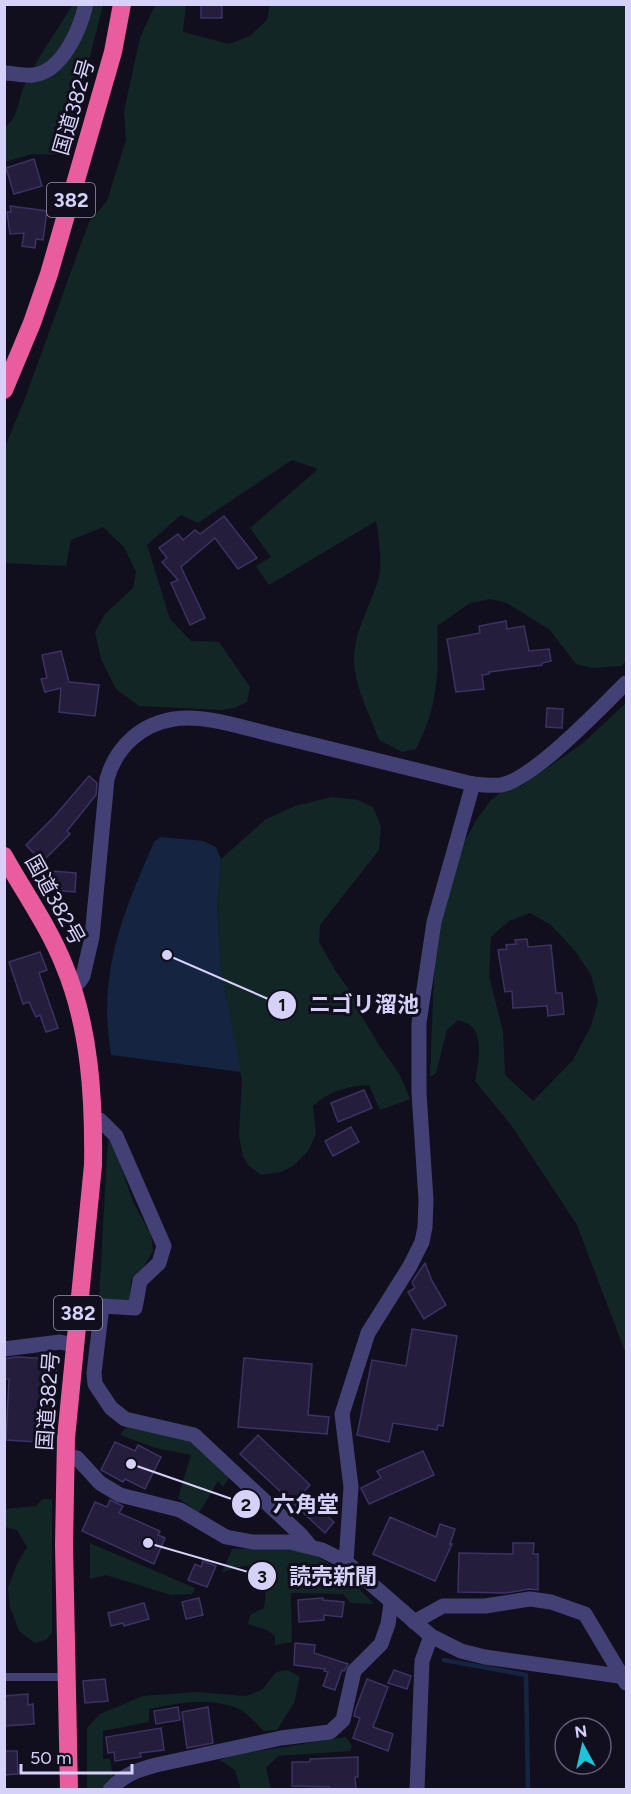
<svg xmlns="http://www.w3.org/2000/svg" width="631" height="1794" font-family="Figtree,'Noto Sans JP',sans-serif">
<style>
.green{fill:#132626;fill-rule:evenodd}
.water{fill:#152541}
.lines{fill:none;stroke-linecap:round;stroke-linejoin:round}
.stream{stroke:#152541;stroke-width:4.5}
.building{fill:#241d3c;stroke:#3d3264;stroke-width:1.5}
.lane{stroke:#434076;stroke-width:8}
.street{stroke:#434076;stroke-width:15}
.highway{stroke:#e95c9d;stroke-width:18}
.labels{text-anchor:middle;stroke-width:6;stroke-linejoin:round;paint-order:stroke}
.shield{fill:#110f1d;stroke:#9b97b7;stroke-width:1.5}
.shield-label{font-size:20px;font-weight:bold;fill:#d6d1f9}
.street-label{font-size:21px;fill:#d6d1f9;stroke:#110f1d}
.leader{fill:none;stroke:#d6d1f9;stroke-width:2}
.callout-dot{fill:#d6d1f9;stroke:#110f1d;stroke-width:2}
.mark-label{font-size:18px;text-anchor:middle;font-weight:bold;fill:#111}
.callout-label{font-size:22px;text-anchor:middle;font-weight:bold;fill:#d6d1f9;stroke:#110f1d;stroke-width:6;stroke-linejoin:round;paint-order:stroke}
</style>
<rect width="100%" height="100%" fill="#110f1d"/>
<g class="green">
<path d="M72,5H103L65,155L32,154L5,162V127C18,119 18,100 24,86C37,57 57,32 72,5Z"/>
<path d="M155,5H186L183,32L229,44L250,36L267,20L270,5H626V661L622,666L593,668L576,664L550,630L507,603L490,599L470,603L437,626C439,673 438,707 416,749L402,752L379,740C370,714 355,689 354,661C354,630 371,606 379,577C382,563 379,536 376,521L269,585L256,566L271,557L250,528L318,469L292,460L198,523L181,515L147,545L170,619L191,641L219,642L250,687L247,702L235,708L221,710L139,706L116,689L101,659L95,632L105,614L133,588L136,572L124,547L103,527L71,540L66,566L5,563V447L27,393L89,222L107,201L126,140L124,111L140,38Z"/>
<path d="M626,703V1354L577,1225L511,1125L475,1081C478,1066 484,1037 471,1026C468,1023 462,1022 458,1020L447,1030L436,1073L430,1077L435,948L444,902L463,845L475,822L491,800L504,790L521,786L582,744ZM530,913L551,925L576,952L591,975L598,1001L591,1026L573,1060L533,1101L505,1075L503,1031L489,976L491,937L509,921Z"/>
<path d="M332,797L358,800L373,807L381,827L379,850L320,925L319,942L335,970L355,998L359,1012L379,1045L400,1075L410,1099L380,1110L369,1085C348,1086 329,1091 313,1106L316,1134L308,1151L293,1166L281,1172L261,1175L248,1165L243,1156L239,1136L242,1080L221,969L217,907L221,859L266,819L295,806Z"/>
<polygon points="108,1139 114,1145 133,1202 151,1235 153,1251 142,1270 131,1280 130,1303 99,1299"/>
<polygon points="127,1426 191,1441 229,1477 223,1487 218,1481 199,1513 178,1498 191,1455 156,1448 120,1435"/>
<polygon points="43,1499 52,1499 52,1633 46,1640 35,1643 19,1631 10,1607 8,1588 17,1564 27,1547 17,1530 5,1527 5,1509 36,1506"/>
<polygon points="90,1543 195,1588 192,1594 171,1595 106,1575 90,1579"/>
<path d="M268,1548C282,1548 297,1548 310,1553C333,1563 357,1586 374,1604L351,1603L343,1594L291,1593L292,1642L275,1645V1636L267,1630L248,1624L250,1615L264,1608C270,1571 259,1556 222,1573L232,1549Z"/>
<path d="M288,1670L300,1677L294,1703L277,1730L264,1731C257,1725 248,1713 239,1709C211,1697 178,1703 149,1709V1722L103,1731V1759H110L113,1778L101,1789H87V1728L100,1714L143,1696L196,1692L246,1696L263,1689L276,1672Z"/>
<polygon points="346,1737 352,1746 350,1751 278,1756 266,1768 271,1789 241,1789 235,1770 220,1760 233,1755"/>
</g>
<path class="water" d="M161,837L203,841L216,847L221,859L217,907L221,969L241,1072L111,1055C109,1040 107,1024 107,1009C108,946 130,898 154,842Z"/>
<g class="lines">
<polyline class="stream" points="444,1660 526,1675 528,1790"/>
</g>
<g class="building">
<rect x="201" y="4" width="21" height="14"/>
<polygon points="34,159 42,186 14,194 6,168"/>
<polygon points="10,206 47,211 43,240 36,239 35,248 22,246 24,233 10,234 7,212 11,212"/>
<polygon points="224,516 257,558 238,569 215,538 181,567 205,618 190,625 171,583 178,580 162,562 167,558 159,548 178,534 183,540 195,530 200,534"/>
<polygon points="506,621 507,629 524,626 529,651 549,649 551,661 542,663 542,665 489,672 489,674 482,675 484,689 456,692 447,639 480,633 479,626"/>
<polygon points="61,651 69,682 99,685 95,716 59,712 61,688 45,692 41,679 47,678 42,655"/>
<polygon points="547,708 563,709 562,728 546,727"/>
<polygon points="89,776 97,783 96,795 67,831 70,834 42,862 26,845 54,817"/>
<polygon points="51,871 76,873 75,892 49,890"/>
<polygon points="527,939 528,947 551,945 556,993 562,993 564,1014 548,1016 547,1006 513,1008 512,991 505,992 498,950 507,949 506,945 516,944 515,940"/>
<polygon points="40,952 47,970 39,973 58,1028 46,1032 40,1015 36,1017 29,1002 23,1004 9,962"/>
<polygon points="364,1090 372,1108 338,1122 331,1103"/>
<polygon points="351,1127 359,1142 333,1156 325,1141"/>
<polygon points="425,1263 432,1281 446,1305 424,1319 408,1292 415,1288 412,1282"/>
<polygon points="412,1329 457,1336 443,1426 438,1425 437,1430 393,1423 389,1442 357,1435 372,1360 406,1366"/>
<polygon points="16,1357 57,1359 53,1443 6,1440 9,1379 4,1379 4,1359"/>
<polygon points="244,1358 312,1364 308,1415 329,1417 327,1434 238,1427"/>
<polygon points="258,1435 310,1485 302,1494 334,1522 325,1533 240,1454"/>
<polygon points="115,1442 135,1451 138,1445 161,1457 145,1489 125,1479 123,1482 101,1470"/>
<polygon points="423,1451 434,1475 369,1504 361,1488 381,1478 377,1471"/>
<polygon points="110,1500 123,1506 119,1513 160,1531 158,1535 165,1538 154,1564 82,1531 95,1502 107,1507"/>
<polygon points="390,1517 436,1537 440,1524 455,1529 450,1544 452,1544 435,1581 373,1554"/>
<polygon points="513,1543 534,1543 533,1554 538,1554 538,1590 529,1589 506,1593 458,1592 459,1553 513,1554"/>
<polygon points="203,1561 216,1566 207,1587 188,1580 195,1564 201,1567"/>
<polygon points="199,1598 203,1615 186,1619 182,1602"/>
<polygon points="323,1598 323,1600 344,1602 342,1617 324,1615 324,1620 299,1622 298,1600"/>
<polygon points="144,1603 149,1619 124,1626 123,1623 111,1626 108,1613"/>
<polygon points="295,1643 315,1645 314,1653 348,1664 344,1671 342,1670 335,1690 323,1686 328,1672 324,1671 325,1669 294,1665"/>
<polygon points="394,1670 411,1676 407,1689 388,1683"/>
<polygon points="105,1679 108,1701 85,1703 83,1681"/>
<polygon points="367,1679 388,1687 373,1727 393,1734 388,1751 353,1738 360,1718 354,1716 355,1711"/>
<polygon points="28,1694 28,1705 33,1704 34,1724 4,1726 4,1696"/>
<polygon points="178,1707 180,1720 156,1724 154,1711"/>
<polygon points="208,1707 213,1743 187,1748 182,1712"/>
<polygon points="161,1728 164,1750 140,1753 141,1757 115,1761 114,1752 108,1753 106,1737"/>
<polygon points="4,1751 17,1751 18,1774 4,1775"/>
<polygon points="358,1757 358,1777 355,1777 356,1790 330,1790 329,1787 292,1786 292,1762 310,1762 310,1759"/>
</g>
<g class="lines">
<polyline class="lane" points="4,1677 67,1677"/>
<g class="street">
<path d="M4,73C13,73 24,76 33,75C62,72 80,30 86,4"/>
<path d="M72,985L79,982L83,976L92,937L107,779C116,747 141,724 174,719C207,714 250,730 282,737C345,753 409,768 473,784C482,785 492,786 501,785C534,779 600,708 626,683"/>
<polyline points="94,1120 100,1120 116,1136 164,1246 159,1263 140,1281 135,1308 102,1306 94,1373 95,1384 111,1408 125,1419 194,1435 301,1535 310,1546"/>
<polyline points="4,1349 60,1342 74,1345"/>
<polyline points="66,1455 77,1458 100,1483 120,1495 180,1510 226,1537 253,1542 290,1542 322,1550 346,1562 431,1636 461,1651 485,1657 626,1677"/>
<polyline points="346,1562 351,1487 342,1414 368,1333 410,1266 422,1242 425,1227 426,1200 419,1093 419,1023 434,922 473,784"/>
<polyline points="414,1622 443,1606 485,1606 530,1599 551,1602 585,1614 626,1683"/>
<path d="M110,1790C123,1775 137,1770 156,1765L281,1738L330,1732L343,1720L354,1671L381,1644L388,1624L391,1603"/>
<polyline points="417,1790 422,1661 431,1636"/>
</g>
<g class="highway">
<polyline points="4,390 32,323 49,274 113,52 122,4"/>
<path d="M4,856C24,892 49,927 64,965C90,1027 94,1099 93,1165L66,1438L64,1545L69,1790"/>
</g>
</g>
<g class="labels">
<g class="shield">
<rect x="47" y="183" width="48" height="34" rx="4.5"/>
<rect x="54" y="1296" width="48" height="34" rx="4.5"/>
</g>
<g class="shield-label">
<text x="71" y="207">382</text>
<text x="78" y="1320">382</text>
</g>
<g class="street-label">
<text transform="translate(74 107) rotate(-74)" y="7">国道382号</text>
<text transform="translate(55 900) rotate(61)" y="7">国道382号</text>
<text transform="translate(48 1401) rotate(-86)" y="7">国道382号</text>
</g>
</g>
<path class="leader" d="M167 955L282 1005M131 1464L246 1504M148 1543L262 1576"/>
<g class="callout-dot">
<circle cx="167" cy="955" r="6"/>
<circle cx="131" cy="1464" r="6"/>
<circle cx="148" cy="1543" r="6"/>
<circle cx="282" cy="1005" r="15"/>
<circle cx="246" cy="1504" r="15"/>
<circle cx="262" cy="1576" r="15"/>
</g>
<g class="mark-label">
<text x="282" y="1011">1</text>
<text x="246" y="1511">2</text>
<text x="262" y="1583">3</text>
</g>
<g class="callout-label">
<text x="364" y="1012">ニゴリ溜池</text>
<text x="306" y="1512">六角堂</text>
<text x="333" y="1584">読売新聞</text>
</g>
<rect width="631" height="1794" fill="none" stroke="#d6d1f9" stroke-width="12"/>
<g transform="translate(583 1746) rotate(352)"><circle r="28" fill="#110f1d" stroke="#605d75" stroke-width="1.5"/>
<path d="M0-4.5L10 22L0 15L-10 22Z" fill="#1dc3d8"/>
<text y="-9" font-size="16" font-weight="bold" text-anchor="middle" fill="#d6d1f9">N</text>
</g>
<path d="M21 1764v9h111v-9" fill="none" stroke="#d6d1f9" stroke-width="3"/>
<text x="30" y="1764" font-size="18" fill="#d6d1f9" stroke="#110f1d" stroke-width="4.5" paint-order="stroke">50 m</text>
</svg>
